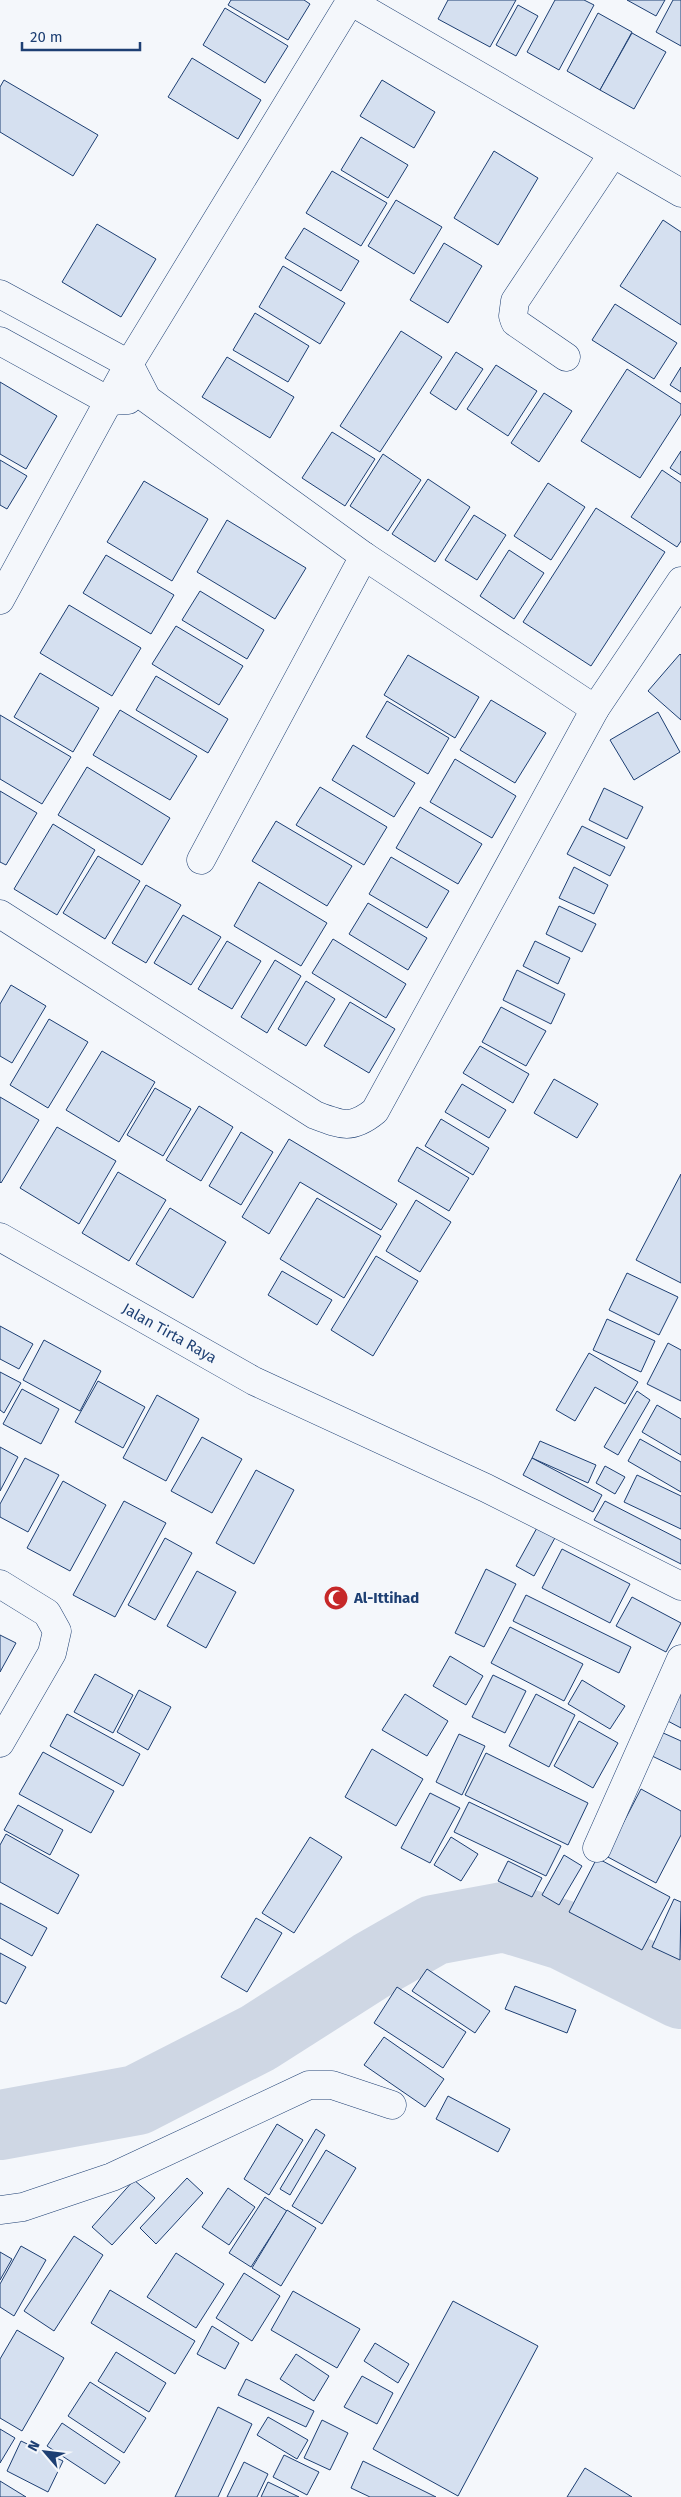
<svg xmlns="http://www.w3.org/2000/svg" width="681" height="2497" font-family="'Fira Sans',sans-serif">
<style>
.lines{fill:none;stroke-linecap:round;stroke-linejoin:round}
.river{stroke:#cfd7e4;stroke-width:70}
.building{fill:#d5e0f0;stroke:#1d3f73}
.minor-casing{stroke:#1d3f73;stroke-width:29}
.minor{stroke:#f4f7fb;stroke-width:28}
.labels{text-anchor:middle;stroke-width:4;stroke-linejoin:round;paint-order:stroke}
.street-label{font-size:15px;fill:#1d3f73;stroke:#f4f7fb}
.poi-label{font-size:15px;font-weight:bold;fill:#1d3f73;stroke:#f4f7fb;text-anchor:start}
</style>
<rect width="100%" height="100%" fill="#f4f7fb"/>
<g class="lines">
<polyline class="river" points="0,2125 137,2100 258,2038 371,1966 434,1930 504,1917 563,1935 681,1994"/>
</g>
<g class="building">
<polygon points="231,0 304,0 310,4 288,40 228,5"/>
<polygon points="448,0 516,0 490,47 438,19"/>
<polygon points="555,0 584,0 594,5 559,70 527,52"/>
<polygon points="627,0 665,0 656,16"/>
<polygon points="673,0 681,0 681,46 656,32"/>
<polygon points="518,5 538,16 516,56 496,45"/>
<polygon points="225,8 288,46 265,83 203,45"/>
<polygon points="598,13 632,32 600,90 567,71"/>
<polygon points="632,33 666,52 634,109 600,90"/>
<polygon points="192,58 261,100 238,139 168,97"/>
<polygon points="4,80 98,135 73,176 0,132 0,87"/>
<polygon points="382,80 435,112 414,148 360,116"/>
<polygon points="361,137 408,165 388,198 341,170"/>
<polygon points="494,151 538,178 498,245 454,218"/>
<polygon points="332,171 387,203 361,246 306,213"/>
<polygon points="396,200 442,227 414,274 368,246"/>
<polygon points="663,220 681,232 681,325 620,286"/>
<polygon points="97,224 156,259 121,317 62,282"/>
<polygon points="304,228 359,261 341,291 285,258"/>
<polygon points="444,243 482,266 448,323 410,300"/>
<polygon points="283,266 345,303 320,344 259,307"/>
<polygon points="615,304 677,343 654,379 592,340"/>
<polygon points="255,313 309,346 288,382 233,350"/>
<polygon points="401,331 442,357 380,452 340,426"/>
<polygon points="456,352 483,369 456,410 430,393"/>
<polygon points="227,357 294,397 270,438 202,397"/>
<polygon points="496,365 537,391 508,436 467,409"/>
<polygon points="681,367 681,392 670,385"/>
<polygon points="627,369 681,404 681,414 640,478 581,441"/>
<polygon points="0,382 57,416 26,469 0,454"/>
<polygon points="544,393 572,411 539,462 511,443"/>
<polygon points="332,432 375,459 345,506 302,478"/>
<polygon points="681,451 681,475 670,468"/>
<polygon points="383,454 421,480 388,531 350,506"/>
<polygon points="0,460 27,476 7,509 0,505"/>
<polygon points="662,470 681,483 681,541 677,547 631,517"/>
<polygon points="428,479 470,507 435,562 392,534"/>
<polygon points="144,481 208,519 172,581 107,542"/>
<polygon points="548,483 585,507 551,560 514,536"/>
<polygon points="596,508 665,552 591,666 523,622"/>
<polygon points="474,515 506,535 477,580 445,560"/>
<polygon points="227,520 306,568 275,619 197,572"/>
<polygon points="509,550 544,573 514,619 480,596"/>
<polygon points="106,555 174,595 151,634 83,593"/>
<polygon points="200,591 264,630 247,659 182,620"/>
<polygon points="69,605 141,648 112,696 40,653"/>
<polygon points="176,626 243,666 219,705 152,664"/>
<polygon points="680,654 681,655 681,720 648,691"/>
<polygon points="408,655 479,697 455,738 384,695"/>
<polygon points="40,673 99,708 73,752 14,717"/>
<polygon points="156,676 228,719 208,753 136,710"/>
<polygon points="491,700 546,733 515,783 460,750"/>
<polygon points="387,701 449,738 428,774 366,737"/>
<polygon points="120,710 197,756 170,800 93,755"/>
<polygon points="658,712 680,752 634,780 610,740"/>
<polygon points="0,715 71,757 42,804 0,779"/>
<polygon points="353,745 415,783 394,817 332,780"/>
<polygon points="455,759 516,796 492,838 430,802"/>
<polygon points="87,767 170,818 142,865 58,815"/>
<polygon points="320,787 387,827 364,865 296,825"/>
<polygon points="604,788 643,807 627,839 589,820"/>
<polygon points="0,791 37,813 6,865 0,862"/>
<polygon points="420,807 482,844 458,884 396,848"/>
<polygon points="276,821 352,866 327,906 252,861"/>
<polygon points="53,824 95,850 57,915 14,889"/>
<polygon points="582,826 625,847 610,876 567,854"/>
<polygon points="98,856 140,881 105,939 63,913"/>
<polygon points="391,857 449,891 427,928 369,894"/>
<polygon points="574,867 608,885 594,914 559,898"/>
<polygon points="259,882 327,923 301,966 234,926"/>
<polygon points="146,885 181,905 146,963 112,943"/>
<polygon points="368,903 427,938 408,970 349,934"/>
<polygon points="559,906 596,924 582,952 546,934"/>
<polygon points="183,915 221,937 191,985 154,963"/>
<polygon points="333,939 406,984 386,1018 312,973"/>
<polygon points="227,941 261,961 232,1009 198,989"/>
<polygon points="535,941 570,958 558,984 523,966"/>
<polygon points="275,960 301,976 267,1033 241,1017"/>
<polygon points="517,970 565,994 551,1024 503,1000"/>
<polygon points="306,981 335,999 306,1046 278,1029"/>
<polygon points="11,985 46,1006 12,1063 0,1056 0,1004"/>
<polygon points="350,1002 395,1029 369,1073 324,1046"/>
<polygon points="501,1007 546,1031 526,1066 482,1042"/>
<polygon points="49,1019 88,1042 48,1108 10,1085"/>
<polygon points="480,1046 529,1074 513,1103 463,1073"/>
<polygon points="102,1051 155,1082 119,1142 66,1110"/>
<polygon points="554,1079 598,1104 577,1138 534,1113"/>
<polygon points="462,1084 506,1110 489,1138 445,1112"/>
<polygon points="155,1088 191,1109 163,1156 127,1135"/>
<polygon points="0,1097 39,1120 1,1183 0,1182"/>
<polygon points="199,1106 233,1127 201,1181 166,1160"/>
<polygon points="441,1119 489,1148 473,1175 425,1146"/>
<polygon points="57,1127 116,1161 79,1224 20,1188"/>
<polygon points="241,1132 273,1152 241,1205 209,1186"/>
<polygon points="289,1139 397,1204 381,1230 300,1182 269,1234 242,1217"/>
<polygon points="417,1147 469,1178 449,1211 398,1181"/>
<polygon points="118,1172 166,1200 129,1261 82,1233"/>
<polygon points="681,1174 681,1283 636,1260"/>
<polygon points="317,1198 381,1236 344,1298 280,1259"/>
<polygon points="416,1200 451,1222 420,1272 386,1251"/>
<polygon points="170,1208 226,1242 193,1298 136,1264"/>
<polygon points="376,1256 418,1281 373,1356 331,1330"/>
<polygon points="282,1271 332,1300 317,1325 268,1295"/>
<polygon points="627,1273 678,1297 659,1335 609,1310"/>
<polygon points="607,1319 655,1341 641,1372 593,1350"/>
<polygon points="0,1326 33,1344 19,1369 0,1359"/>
<polygon points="44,1340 101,1371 80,1411 23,1380"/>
<polygon points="668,1343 681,1350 681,1401 647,1384"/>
<polygon points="589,1353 638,1382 625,1404 595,1387 575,1421 556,1410"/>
<polygon points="0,1372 21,1383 4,1413 0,1410"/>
<polygon points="98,1381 145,1407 123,1448 75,1422"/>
<polygon points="22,1389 59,1409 41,1444 3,1424"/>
<polygon points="637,1391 650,1400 618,1455 604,1447"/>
<polygon points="157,1395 199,1419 166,1481 123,1458"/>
<polygon points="657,1405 681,1419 681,1455 642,1432"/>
<polygon points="202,1437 242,1459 212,1513 171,1491"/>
<polygon points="640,1439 681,1462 681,1492 628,1461"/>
<polygon points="540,1441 596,1465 588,1483 532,1458"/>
<polygon points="0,1447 18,1457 0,1491"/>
<polygon points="25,1458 59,1475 28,1532 0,1517 0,1504"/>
<polygon points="532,1458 602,1495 593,1512 523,1475"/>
<polygon points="605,1466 625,1477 615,1494 596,1483"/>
<polygon points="256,1470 294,1490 254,1564 216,1543"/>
<polygon points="637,1475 681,1496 681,1529 624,1502"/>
<polygon points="63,1481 106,1505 70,1571 27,1548"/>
<polygon points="124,1501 166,1523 115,1617 73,1595"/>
<polygon points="605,1501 681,1540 681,1564 594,1520"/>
<polygon points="538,1526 556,1536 534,1576 516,1566"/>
<polygon points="165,1538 192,1553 155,1620 128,1605"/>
<polygon points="562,1549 630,1584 610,1623 542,1588"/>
<polygon points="486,1569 516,1584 484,1647 455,1633"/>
<polygon points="197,1571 236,1592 206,1648 167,1626"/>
<polygon points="526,1595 631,1647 619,1673 513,1621"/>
<polygon points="632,1597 681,1623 666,1652 616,1626"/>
<polygon points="510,1627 583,1664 564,1701 491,1663"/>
<polygon points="0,1635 16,1643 0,1672"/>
<polygon points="450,1656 483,1676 466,1705 433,1686"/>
<polygon points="95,1674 133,1695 113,1733 74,1712"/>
<polygon points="493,1675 526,1691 505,1733 472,1717"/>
<polygon points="582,1680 625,1706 610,1729 568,1704"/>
<polygon points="681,1686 681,1728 664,1719"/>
<polygon points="139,1690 171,1707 148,1750 117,1732"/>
<polygon points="405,1694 448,1721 427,1756 382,1730"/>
<polygon points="536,1694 575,1715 549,1767 509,1746"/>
<polygon points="67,1714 140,1754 123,1786 50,1746"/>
<polygon points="579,1721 618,1743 593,1788 554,1766"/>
<polygon points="661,1732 681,1741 681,1770 650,1755"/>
<polygon points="459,1734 485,1746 462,1795 436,1782"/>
<polygon points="372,1749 423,1779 396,1826 345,1797"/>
<polygon points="43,1752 114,1791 91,1833 19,1794"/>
<polygon points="486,1753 588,1803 568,1845 465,1795"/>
<polygon points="641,1789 681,1811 681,1835 656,1883 606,1856"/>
<polygon points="430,1793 460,1808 430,1863 401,1848"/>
<polygon points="469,1802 561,1846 546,1876 454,1832"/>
<polygon points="18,1805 63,1830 50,1855 4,1830"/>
<polygon points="6,1834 79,1875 58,1914 0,1882 0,1845"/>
<polygon points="310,1837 342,1857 294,1933 262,1913"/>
<polygon points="451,1837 478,1854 461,1881 434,1865"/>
<polygon points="564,1855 582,1866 559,1905 542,1895"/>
<polygon points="597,1858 670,1897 642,1950 569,1912"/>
<polygon points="508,1861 542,1878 532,1897 498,1881"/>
<polygon points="674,1899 681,1902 680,1960 652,1947"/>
<polygon points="0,1903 47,1928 32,1956 0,1938"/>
<polygon points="256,1918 282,1933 247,1992 221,1977"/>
<polygon points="0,1953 26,1967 6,2004 0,2001"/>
<polygon points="427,1969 490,2011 475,2033 412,1991"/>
<polygon points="515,1986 576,2010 567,2033 505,2009"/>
<polygon points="397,1987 466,2032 443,2068 374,2023"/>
<polygon points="384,2037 444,2079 425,2107 364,2065"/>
<polygon points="448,2096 510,2129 498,2152 436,2119"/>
<polygon points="277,2124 303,2140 269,2195 244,2179"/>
<polygon points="316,2129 325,2135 290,2195 280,2189"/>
<polygon points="326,2150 356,2168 322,2224 292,2206"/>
<polygon points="187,2178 203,2193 156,2244 140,2228"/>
<polygon points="134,2180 155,2198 112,2245 92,2227"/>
<polygon points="228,2188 255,2207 229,2245 202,2227"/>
<polygon points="265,2197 287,2211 251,2267 229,2253"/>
<polygon points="287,2210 316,2228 281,2286 252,2268"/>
<polygon points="74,2236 103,2255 54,2331 24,2311"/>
<polygon points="21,2246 46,2260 14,2316 0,2307 0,2284"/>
<polygon points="0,2252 12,2259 0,2280"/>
<polygon points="176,2253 224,2284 196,2328 147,2297"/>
<polygon points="244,2273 280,2296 252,2341 216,2318"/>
<polygon points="110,2290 195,2341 175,2374 91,2323"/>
<polygon points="293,2291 360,2329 337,2368 271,2330"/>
<polygon points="453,2301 538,2346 458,2496 373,2449"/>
<polygon points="212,2326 239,2343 225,2369 197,2354"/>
<polygon points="17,2330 64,2358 22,2431 0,2418 0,2359"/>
<polygon points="375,2343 409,2364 398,2383 364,2361"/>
<polygon points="116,2352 166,2383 149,2412 98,2381"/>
<polygon points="296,2354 329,2376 314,2401 280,2379"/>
<polygon points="362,2376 393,2393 377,2424 344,2407"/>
<polygon points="246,2379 314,2411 306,2427 238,2395"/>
<polygon points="90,2382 146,2418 124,2453 68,2416"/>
<polygon points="218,2407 252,2424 218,2497 175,2497"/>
<polygon points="268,2417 308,2440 297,2459 257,2435"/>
<polygon points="322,2420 348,2433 330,2470 304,2458"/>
<polygon points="62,2423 120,2462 105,2484 47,2446"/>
<polygon points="0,2429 15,2438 0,2463"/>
<polygon points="21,2441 63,2461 48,2492 7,2471"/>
<polygon points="284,2455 319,2472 307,2495 273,2477"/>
<polygon points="363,2461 436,2497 370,2497 351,2488"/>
<polygon points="244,2462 268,2474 257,2497 227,2497"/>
<polygon points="585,2468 632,2497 567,2497"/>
<polygon points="0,2481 26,2497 0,2497"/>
<polygon points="268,2482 299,2497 261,2497"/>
</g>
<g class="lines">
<defs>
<g id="minor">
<polyline points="350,1 681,193"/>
<polyline points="0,294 129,364 147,399 364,556 595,709"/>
<polyline points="0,341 109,401 128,400"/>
<polyline points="566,357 515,322 513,316 515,301 612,155"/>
<polyline points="0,600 129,364 351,0"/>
<polyline points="201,860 364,556"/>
<path d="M0,914L315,1115C341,1125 352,1130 375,1111L595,709L681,581"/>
<path id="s1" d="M0,1237L254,1381L486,1488L681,1586"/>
<polyline points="0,1584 47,1613 57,1631 52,1653 0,1743"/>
<polyline points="597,1848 681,1659"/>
<polyline points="0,2210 23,2207 112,2177 309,2085 332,2085 392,2105"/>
</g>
</defs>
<use href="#minor" class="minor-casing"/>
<use href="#minor" class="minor"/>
</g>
<defs>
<symbol id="mosque-disc" viewBox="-11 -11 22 22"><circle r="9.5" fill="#c62828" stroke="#f4f7fb"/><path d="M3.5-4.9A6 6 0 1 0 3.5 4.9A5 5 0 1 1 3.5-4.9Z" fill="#fff"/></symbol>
</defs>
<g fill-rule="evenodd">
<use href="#mosque-disc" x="322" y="1584" width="28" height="28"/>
</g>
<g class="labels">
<g class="street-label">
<text dy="5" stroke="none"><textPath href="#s1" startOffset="195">Jalan Tirta Raya</textPath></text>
</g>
<g class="poi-label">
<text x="354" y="1603">Al-Ittihad</text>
</g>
</g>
<g transform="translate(45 2452) rotate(298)" stroke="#f4f7fb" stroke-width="4" paint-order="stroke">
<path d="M0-4L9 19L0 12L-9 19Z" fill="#1d3f73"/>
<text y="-8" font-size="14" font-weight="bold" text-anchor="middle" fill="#1d3f73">N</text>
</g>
<path d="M22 42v8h118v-8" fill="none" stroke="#1d3f73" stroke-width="2.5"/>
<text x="30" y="42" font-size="15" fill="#1d3f73" stroke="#f4f7fb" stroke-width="4" paint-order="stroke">20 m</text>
</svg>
